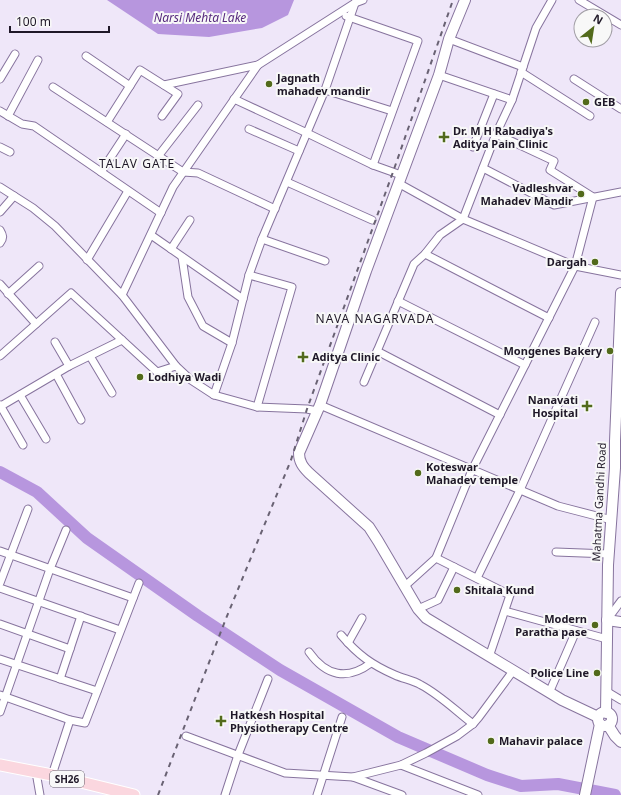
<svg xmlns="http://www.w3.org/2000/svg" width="621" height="795" viewBox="0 0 621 795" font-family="'Noto Sans',sans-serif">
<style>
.water{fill:#b796de}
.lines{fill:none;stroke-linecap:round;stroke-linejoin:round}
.river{stroke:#b796de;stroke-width:12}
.street-casing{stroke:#87749e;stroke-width:9}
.secondary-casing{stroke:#87749e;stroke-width:12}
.primary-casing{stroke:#fff;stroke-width:13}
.street{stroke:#fff;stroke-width:7}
.secondary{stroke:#fff;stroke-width:10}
.primary{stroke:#fbd7df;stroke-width:11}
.rail{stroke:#696273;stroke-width:2;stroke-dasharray:5 5;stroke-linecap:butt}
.poi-dot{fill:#526a1b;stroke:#f8f8f8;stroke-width:1.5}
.labels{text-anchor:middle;stroke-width:4;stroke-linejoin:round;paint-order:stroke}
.shield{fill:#f8f8f8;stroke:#605b66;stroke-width:1}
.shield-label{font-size:10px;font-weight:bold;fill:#1f1828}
.poi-label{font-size:11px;font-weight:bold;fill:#1f1828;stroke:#f8f8f8;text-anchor:start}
.street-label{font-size:11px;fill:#1f1828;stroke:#f8f8f8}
.water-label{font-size:12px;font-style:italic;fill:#56297d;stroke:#f8f8f8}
.neighbourhood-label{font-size:12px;letter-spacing:1px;fill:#1f1828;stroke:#f8f8f8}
</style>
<rect width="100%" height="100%" fill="#efe7f9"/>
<!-- water -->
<polygon class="water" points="107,0 294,0 288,15 262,28 209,37 158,34"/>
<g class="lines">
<!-- river -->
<polyline class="river" points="0,472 37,492 87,538 198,616 280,670 398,737 487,775 521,786 558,784 615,795"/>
<defs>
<g id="street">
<polyline points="579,0 621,25"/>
<polyline points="346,16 418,41 373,165"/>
<polyline points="449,39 523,67"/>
<polyline points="86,56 130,86"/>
<polyline points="521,72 590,116"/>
<polyline points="439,75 512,100"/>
<polyline points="0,79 15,54"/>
<polyline points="574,79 621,109"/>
<polyline points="164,85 258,65 355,3 363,0"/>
<polyline points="53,87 183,172 198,173 275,209"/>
<polyline points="325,90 392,111"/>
<polyline points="234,99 307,133 373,165 401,175"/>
<polyline points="0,111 22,124 34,126 161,213"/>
<polyline points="8,116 38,60"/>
<polyline points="107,122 140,70 178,94 162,116"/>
<polyline points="249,129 299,151"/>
<polyline points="0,147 10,152"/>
<polyline points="473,147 494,94"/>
<polyline points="159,155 198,105"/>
<polyline points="483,168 554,205 621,192"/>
<polyline points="101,172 126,134"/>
<polyline points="287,182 372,220"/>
<polyline points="398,183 463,219 575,266 621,275"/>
<polyline points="0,187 33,208 55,226 122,295 176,366 191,380 214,395 257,407 307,409 317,411"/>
<polyline points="0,212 14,196"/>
<path d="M0,230C3,235 4,238 0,243"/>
<polyline points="151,235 243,299"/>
<polyline points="262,239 325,261"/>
<polyline points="171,249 190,220"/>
<polyline points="425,254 549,318"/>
<polyline points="182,257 188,297 203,326 232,343"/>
<polyline points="87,260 128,191"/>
<polyline points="249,275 292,287 257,407"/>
<polyline points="0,284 36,324"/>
<polyline points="8,294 39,266"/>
<polyline points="122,295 173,187 258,65"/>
<polyline points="398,301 525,365"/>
<polyline points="55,342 69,366"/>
<polyline points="377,351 500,415"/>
<polyline points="0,356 71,293 157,372 176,366"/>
<polyline points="90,356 112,393"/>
<polyline points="56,374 81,420"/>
<polyline points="364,382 414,264 425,254 440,235 463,219 496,134 512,100 536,28 552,0"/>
<polyline points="20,395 46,439"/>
<polyline points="214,395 232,343 249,275 262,239 325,90 355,3"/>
<polyline points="0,405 23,445"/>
<polyline points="320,405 558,506 612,520"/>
<polyline points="1,406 69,366 122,340"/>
<polyline points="0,551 133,598"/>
<polyline points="556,552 609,554"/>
<polyline points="436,558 510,595 489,657"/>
<polyline points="477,578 520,490 595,322"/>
<polyline points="0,583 28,509"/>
<polyline points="405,586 436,558 472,470 575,266 593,197 550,170 554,161 496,134"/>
<polyline points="0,588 120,630"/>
<polyline points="418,609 438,600 454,567"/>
<polyline points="505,611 607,639"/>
<polyline points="607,620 621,601"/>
<polyline points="0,624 70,649"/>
<path d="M341,635C358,655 372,665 395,675C404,679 413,680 421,685C440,695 456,711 473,724"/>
<polyline points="348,643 362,618"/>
<path d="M309,652C326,676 347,681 371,663"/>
<polyline points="0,659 97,691"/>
<polyline points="60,679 81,616"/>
<polyline points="606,691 621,700"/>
<polyline points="549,693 576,631"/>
<polyline points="0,695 70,720 85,723 139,583"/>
<polyline points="0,712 50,569 66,530"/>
<polyline points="186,736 285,773 353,777 401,765 426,753 457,736 473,724 479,717 513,671"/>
<polyline points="401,765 478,795"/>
<polyline points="52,775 70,720"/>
<polyline points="353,777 402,795"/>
<polyline points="37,778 40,795"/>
<polyline points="225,795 238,755 268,679"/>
<polyline points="317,795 342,717"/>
</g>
<g id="secondary">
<path d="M465,0L449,39L439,75L366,271L320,405L299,453C299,462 303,467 309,473L369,527L378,541L418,609L426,618L562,700L598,717"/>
<polyline points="607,620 621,622"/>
<circle cx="605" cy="719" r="7"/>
<polyline points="606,713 608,565 615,468 615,441 621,293"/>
<polyline points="608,725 615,736 621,742"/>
<polyline points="585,795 600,724"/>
</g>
<polyline id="primary" points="0,765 52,775 134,795"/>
</defs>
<!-- street casing -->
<use href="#street" class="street-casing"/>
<!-- secondary casing -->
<use href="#secondary" class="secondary-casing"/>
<!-- primary casing -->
<use href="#primary" class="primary-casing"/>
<!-- street -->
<use href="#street" class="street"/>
<!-- secondary -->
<use href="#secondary" class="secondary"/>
<!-- primary -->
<use href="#primary" class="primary"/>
<!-- rail -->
<polyline class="rail" points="158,795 225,621 291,460 307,409 393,172 453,0"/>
</g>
<!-- markers -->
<g class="poi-dot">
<circle cx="269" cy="84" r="4"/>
<circle cx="586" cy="102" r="4"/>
<path d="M442 131h4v4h4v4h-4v4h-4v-4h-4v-4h4z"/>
<circle cx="581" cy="194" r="4"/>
<circle cx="595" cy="262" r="4"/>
<circle cx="610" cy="351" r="4"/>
<path d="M301 351h4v4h4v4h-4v4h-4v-4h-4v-4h4z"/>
<circle cx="140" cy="377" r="4"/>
<path d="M585 400h4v4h4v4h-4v4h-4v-4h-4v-4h4z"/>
<circle cx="418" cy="473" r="4"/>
<circle cx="457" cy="590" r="4"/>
<circle cx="595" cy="625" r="4"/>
<circle cx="597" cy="673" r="4"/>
<path d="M219 715h4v4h4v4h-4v4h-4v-4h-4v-4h4z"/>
<circle cx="491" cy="741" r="4"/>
</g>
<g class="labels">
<!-- shield labels -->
<rect class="shield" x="50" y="771" width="34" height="16" rx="3"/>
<g class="shield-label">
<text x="67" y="783">SH26</text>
</g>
<!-- poi labels -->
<g class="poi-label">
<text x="277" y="82">Jagnath<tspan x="277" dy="13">mahadev mandir</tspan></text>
<text x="594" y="106">GEB</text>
<text x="453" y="135">Dr. M H Rabadiya's<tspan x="453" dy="13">Aditya Pain Clinic</tspan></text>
<text x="573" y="192" text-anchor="end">Vadleshvar<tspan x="573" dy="13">Mahadev Mandir</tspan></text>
<text x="587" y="266" text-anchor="end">Dargah</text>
<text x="602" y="355" text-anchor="end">Mongenes Bakery</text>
<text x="312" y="361">Aditya Clinic</text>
<text x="148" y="381">Lodhiya Wadi</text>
<text x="578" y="404" text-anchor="end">Nanavati<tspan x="578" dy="13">Hospital</tspan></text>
<text x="426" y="471">Koteswar<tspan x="426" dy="13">Mahadev temple</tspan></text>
<text x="465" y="594">Shitala Kund</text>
<text x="587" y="623" text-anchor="end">Modern<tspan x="587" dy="13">Paratha pase</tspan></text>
<text x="589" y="677" text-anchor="end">Police Line</text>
<text x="230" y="719">Hatkesh Hospital<tspan x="230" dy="13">Physiotherapy Centre</tspan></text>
<text x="499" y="745">Mahavir palace</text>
</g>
<!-- street labels -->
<g class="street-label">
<text transform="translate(599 502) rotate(-87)" y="4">Mahatma Gandhi Road</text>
</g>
<!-- water labels -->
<g class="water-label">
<text x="200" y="22">Narsi Mehta Lake</text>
</g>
<!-- neighbourhood labels -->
<g class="neighbourhood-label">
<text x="137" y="168">TALAV GATE</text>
<text x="375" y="323">NAVA NAGARVADA</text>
</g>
</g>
<!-- north arrow -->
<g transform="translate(593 28) rotate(30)"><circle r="19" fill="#f8f8f8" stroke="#a19ea5"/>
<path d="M0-3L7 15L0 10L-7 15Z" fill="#526a1b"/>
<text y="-6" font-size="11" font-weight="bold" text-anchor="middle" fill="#1f1828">N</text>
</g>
<!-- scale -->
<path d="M10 26v6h99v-6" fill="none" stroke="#1f1828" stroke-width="2"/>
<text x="16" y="26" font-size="12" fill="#1f1828" stroke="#f8f8f8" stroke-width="3" paint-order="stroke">100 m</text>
</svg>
